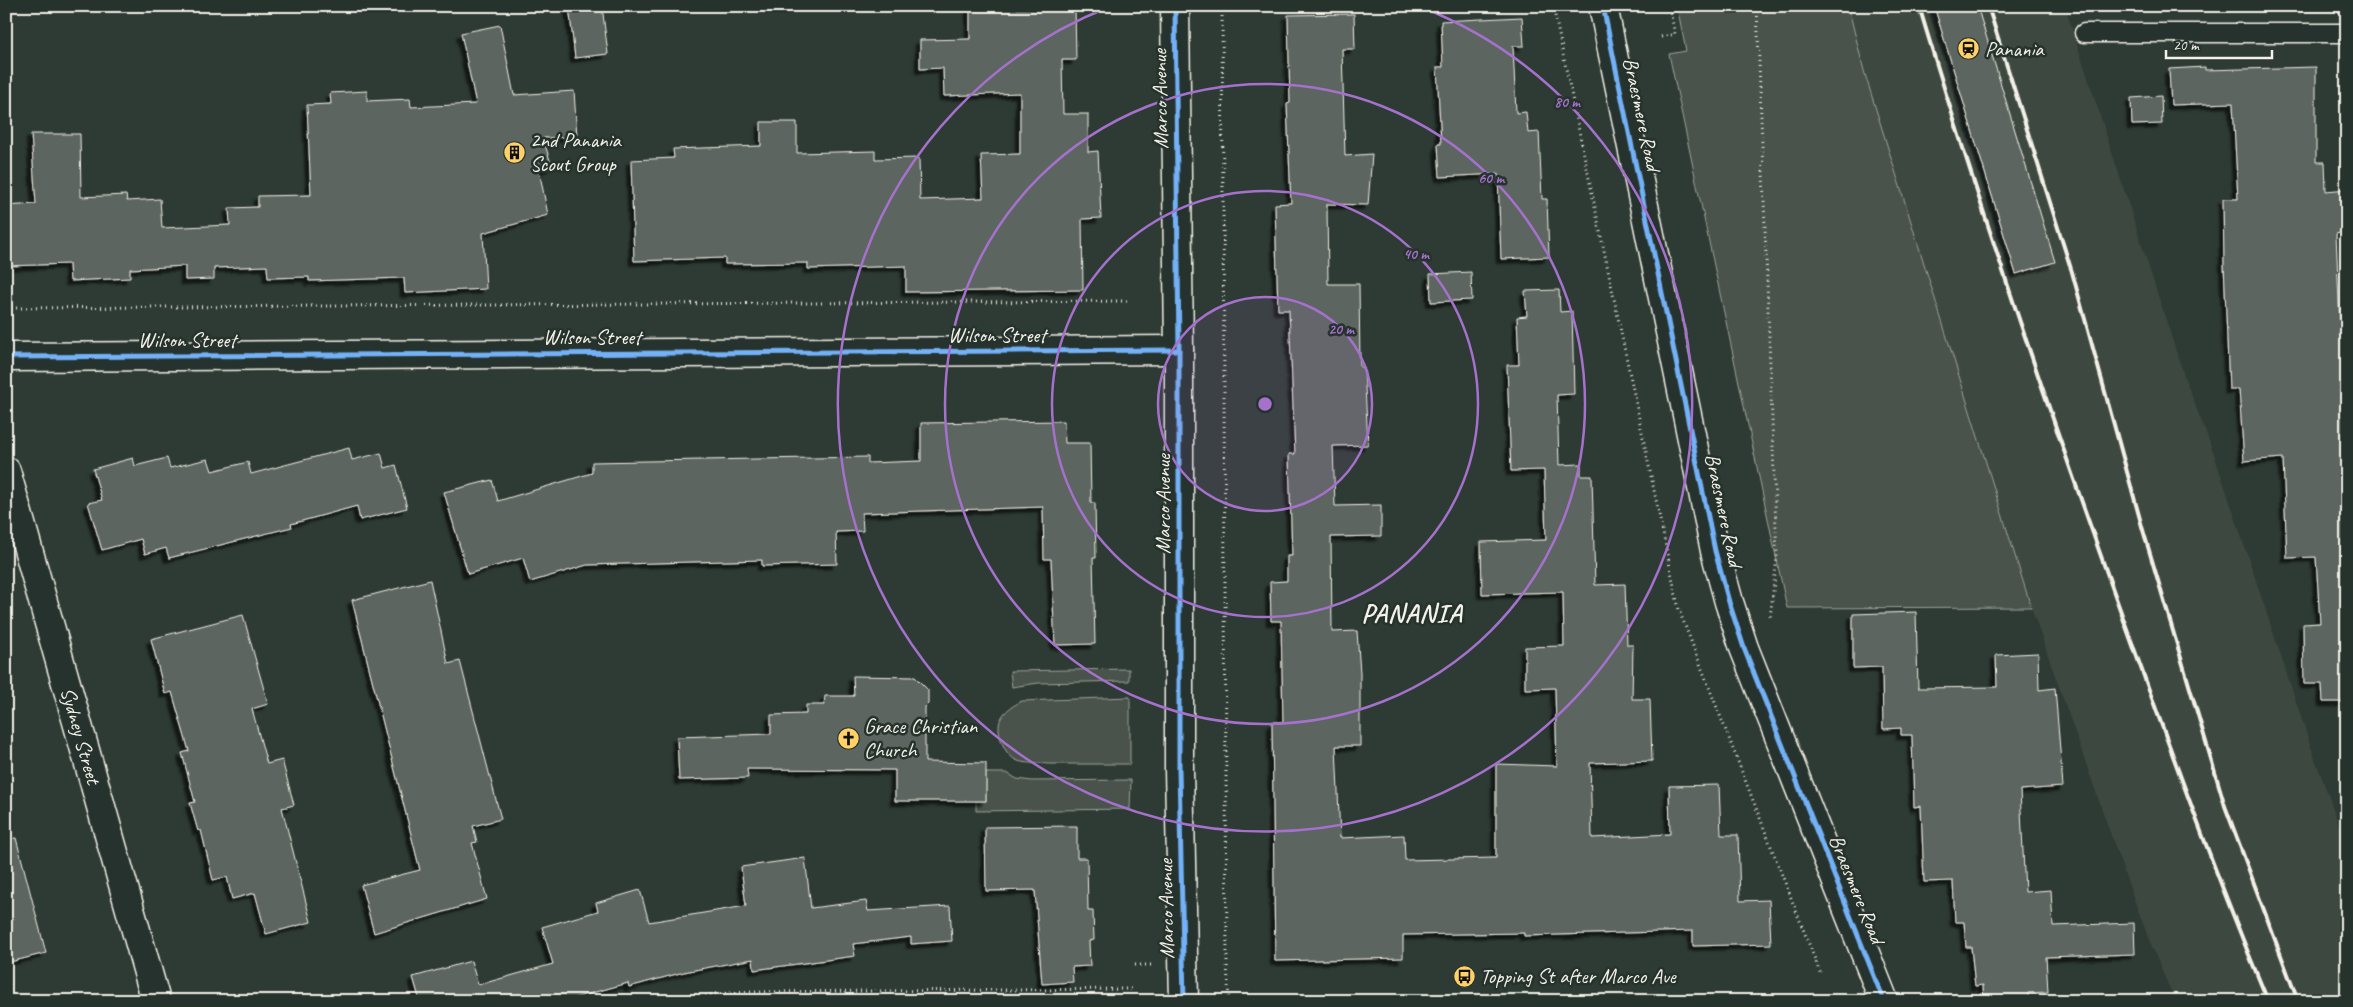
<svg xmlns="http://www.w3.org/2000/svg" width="2353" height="1007" viewBox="0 0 2353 1007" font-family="Caveat,sans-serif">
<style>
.built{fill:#3c4841}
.green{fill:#48524c;stroke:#9ea29a}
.building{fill:#5c655e;stroke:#f4f1e8;filter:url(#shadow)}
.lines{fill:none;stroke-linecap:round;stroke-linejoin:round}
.service-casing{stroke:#f4f1e8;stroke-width:21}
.minor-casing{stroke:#f4f1e8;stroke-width:31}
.tertiary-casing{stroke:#f4f1e8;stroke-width:31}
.path{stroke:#f4f1e8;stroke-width:3;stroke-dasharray:1 4;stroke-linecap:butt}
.service{stroke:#26332d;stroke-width:18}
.minor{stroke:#26332d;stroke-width:28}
.tertiary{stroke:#26332d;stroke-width:28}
.rail{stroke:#f4f1e8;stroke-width:4}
.cycleway-casing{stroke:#26332d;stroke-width:8}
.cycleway{stroke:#73b2f8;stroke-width:5}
.ring{fill:none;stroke:#a571cd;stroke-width:2.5}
.labels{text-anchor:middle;stroke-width:5;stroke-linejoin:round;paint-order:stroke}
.poi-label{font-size:21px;fill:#f4f1e8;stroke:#26332d;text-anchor:start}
.street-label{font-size:21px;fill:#f4f1e8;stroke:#26332d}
.district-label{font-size:26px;font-weight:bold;letter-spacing:1px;fill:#f4f1e8;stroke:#26332d}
.centre{fill:#a571cd;stroke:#26332d;stroke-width:2.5}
.ring-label{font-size:15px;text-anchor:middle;font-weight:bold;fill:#a571cd;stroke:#26332d;stroke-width:5;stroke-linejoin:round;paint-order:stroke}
</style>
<defs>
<filter id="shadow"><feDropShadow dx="-4.5" dy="4.5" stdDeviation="1" flood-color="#0009"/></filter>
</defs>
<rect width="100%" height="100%" fill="#2e3b34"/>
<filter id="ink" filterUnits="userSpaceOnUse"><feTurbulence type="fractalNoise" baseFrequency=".02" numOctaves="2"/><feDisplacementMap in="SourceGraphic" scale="10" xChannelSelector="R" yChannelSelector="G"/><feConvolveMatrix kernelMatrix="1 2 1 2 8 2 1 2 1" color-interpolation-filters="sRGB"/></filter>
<g filter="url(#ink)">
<!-- built -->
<polygon class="built" points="1848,6 2342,6 2336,13 2067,13 2184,376 2214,454 2314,756 2347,847 2347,1001 2175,1001 2150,942 2125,875 2031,607 1864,71"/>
<!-- green -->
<g class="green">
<polygon points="1677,6 1848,6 1864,71 2031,607 1787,608 1669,54 1686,51"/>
<polygon points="1129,669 1129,681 1038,683 1012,687 1010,671"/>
<path d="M1130,697V764C1103,764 1076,764 1049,764C1039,763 1027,764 1018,761C1006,756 1000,742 999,729C998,715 1010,707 1022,701Z"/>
<polygon points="986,773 1007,773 1017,779 1032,781 1131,780 1130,809 976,811 976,801 986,801"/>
</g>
<!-- building -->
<g class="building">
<polygon points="569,6 602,6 608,54 575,58"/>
<polygon points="970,6 1017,6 1017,9 1075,8 1076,60 1062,60 1063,114 1088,114 1088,152 1098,151 1101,218 1082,219 1083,290 906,292 906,266 808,269 808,263 725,264 725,258 634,261 631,160 674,158 673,149 761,146 761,122 797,122 797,153 875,151 875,159 919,158 920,200 983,198 981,155 1020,154 1020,93 944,96 943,68 920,69 920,40 970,39"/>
<polygon points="1934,6 1977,6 2055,262 2016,274"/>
<polygon points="1354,14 1355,49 1342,49 1345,156 1372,154 1368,205 1327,204 1328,284 1359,284 1360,367 1364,367 1368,445 1333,446 1335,506 1381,505 1381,536 1331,537 1332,632 1357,631 1360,673 1360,746 1336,746 1340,838 1404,835 1405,860 1496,858 1496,764 1557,766 1555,688 1525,689 1525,647 1564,646 1563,592 1482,594 1481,542 1546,540 1544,470 1511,471 1507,365 1519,365 1517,317 1527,316 1525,291 1559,290 1560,312 1572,311 1574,394 1557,395 1559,465 1581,464 1581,476 1592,476 1595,585 1625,584 1627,645 1633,645 1632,699 1650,699 1652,761 1590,763 1592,838 1670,834 1669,786 1719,785 1721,835 1738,835 1740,901 1769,900 1771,944 1693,946 1693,931 1524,936 1524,933 1403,935 1403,958 1275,961 1272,722 1283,722 1281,621 1271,621 1270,582 1287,581 1287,556 1292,556 1289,454 1295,454 1289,310 1278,310 1275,204 1291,203 1287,104 1290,103 1288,15"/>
<polygon points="1522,17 1524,46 1513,46 1516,113 1526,112 1528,133 1539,132 1542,199 1547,199 1549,257 1501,259 1498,174 1440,177 1438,144 1441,144 1437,67 1443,67 1441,21"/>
<polygon points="500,25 514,95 574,91 577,137 543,138 552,167 539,170 548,215 483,233 486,289 405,293 404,278 309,281 309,277 268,278 267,266 214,268 214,279 185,280 185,266 130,269 130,278 70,281 69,264 6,266 6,206 36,204 31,134 80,134 81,197 126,195 127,201 160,199 162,228 230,225 229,208 258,207 258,196 311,195 307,105 331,104 330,93 367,91 367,101 410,99 411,107 476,104 461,33"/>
<polygon points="2205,67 2205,70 2316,67 2316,162 2325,162 2326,191 2347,189 2347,231 2336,234 2340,325 2343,325 2347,388 2347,702 2323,702 2322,684 2304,684 2303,624 2320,623 2316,557 2287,558 2283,458 2244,461 2239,389 2229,389 2224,263 2223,199 2238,199 2233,103 2171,105 2169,69"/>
<polygon points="2161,96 2162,124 2132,125 2131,98"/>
<polygon points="1471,272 1472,300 1431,302 1430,274"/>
<polygon points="1064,421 1065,443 1090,443 1091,503 1095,503 1096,558 1093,558 1095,644 1055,645 1051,559 1044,559 1043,507 862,513 863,531 836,532 837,564 762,566 762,560 587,565 530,582 523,558 468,574 444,492 492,480 498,501 592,473 592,462 868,457 868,463 921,461 921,423"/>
<polygon points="349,448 352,460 381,453 385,468 396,465 407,508 360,520 357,506 291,524 292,527 169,558 166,548 145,554 141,539 102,550 88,503 102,500 93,469 133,458 135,466 167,458 170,468 208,459 212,471 248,462 251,474"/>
<polygon points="430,580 448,664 460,661 501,819 473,826 477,842 472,843 487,899 374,933 361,885 420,870 352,600"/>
<polygon points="1916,612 1918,688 1997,687 1996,655 2038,653 2039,690 2055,688 2063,787 2020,790 2025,892 2051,890 2053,926 2134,923 2135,954 2046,957 2048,992 2028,993 2028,1001 1984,1001 1983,985 1975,986 1971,947 1966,947 1964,922 1955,922 1953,881 1924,882 1921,806 1914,807 1912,735 1901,735 1901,728 1883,729 1882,667 1853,668 1853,614"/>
<polygon points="243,615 268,704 252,709 267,764 282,760 294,805 282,808 311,922 266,934 255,893 232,899 227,877 213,880 201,830 198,831 190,803 195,802 182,753 189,751 172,692 165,694 151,639"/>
<polygon points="853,676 915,677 928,690 928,704 925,707 925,762 986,763 986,801 895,801 895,770 747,769 748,778 679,780 677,737 771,734 771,715 806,714 806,705 824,705 825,696 854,696"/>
<polygon points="1077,826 1077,858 1087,858 1088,911 1093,911 1094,940 1089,941 1090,966 1072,967 1073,982 1042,984 1035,890 986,891 985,827"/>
<polygon points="16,838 46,953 6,963 6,839"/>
<polygon points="805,858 811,908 866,901 868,911 950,906 952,941 911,944 911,937 853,944 855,956 754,970 753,959 684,972 629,987 628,983 563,1001 420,1001 413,977 471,961 478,985 553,964 542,927 598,911 596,903 640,890 649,922 746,906 741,867"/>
</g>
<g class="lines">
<defs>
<polyline id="service" points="2084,33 2347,33"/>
<g id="minor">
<polyline points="1175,6 1179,350 1179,769 1184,1001"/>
<polyline points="6,357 1179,350"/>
<path id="s1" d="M6,471L156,1001"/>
</g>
<polyline id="tertiary" points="1603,6 1715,551 1729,602 1744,648 1884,1001"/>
</defs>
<!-- service casing -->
<use href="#service" class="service-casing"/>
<!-- minor casing -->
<use href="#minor" class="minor-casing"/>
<!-- tertiary casing -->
<use href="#tertiary" class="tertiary-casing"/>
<!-- path -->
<g class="path">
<polyline points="1222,6 1227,963 1229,1001"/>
<polyline points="1553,6 1679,610 1821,975"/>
<polyline points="1757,6 1777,557 1770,618"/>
<polyline points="1661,37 1675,34 1669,6"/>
<polyline points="6,308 1128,301"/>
<polyline points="1135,965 1152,965"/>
<polyline points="686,1001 713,994 745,992 1135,989"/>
</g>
<!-- service -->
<use href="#service" class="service"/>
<!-- minor -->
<use href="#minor" class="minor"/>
<!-- tertiary -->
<use href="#tertiary" class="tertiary"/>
<!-- rail -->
<g class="rail">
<path d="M1919,6C1982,216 2053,423 2127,629C2172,754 2217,879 2268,1001"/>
<polyline points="1988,6 2072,272 2143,530 2225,806 2298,1001"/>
</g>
<defs>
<g id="cycleway">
<polyline points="1175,6 1179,350 1179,769 1184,1001"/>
<polyline points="1603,6 1715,551 1729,602 1744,648 1884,1001"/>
<polyline points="6,357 1179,350"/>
</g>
</defs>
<!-- cycleway casing -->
<use href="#cycleway" class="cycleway-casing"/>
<!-- cycleway -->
<use href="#cycleway" class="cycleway"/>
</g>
</g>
<!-- distance rings -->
<circle cx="1265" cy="404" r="107" fill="#a571cd" fill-opacity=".12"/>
<g class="ring">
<circle cx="1265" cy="404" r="107"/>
<circle cx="1265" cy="404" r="213"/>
<circle cx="1265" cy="404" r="320"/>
<path d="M1421 7A427 427 0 1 1 1109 7"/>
</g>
<!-- icons -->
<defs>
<symbol id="station-disc" viewBox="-11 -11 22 22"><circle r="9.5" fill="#ffd166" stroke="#26332d"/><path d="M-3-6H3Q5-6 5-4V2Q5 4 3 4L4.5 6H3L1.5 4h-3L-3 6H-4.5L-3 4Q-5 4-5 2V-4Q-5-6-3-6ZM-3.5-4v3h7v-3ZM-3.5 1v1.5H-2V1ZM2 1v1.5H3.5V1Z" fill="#111"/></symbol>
<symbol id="building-disc" viewBox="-11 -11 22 22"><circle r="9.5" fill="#ffd166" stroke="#26332d"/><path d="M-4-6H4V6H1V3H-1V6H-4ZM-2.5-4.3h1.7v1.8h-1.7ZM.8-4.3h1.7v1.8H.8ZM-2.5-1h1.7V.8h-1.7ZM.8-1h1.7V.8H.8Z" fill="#111"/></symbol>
<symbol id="church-disc" viewBox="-11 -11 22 22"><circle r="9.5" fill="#ffd166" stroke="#26332d"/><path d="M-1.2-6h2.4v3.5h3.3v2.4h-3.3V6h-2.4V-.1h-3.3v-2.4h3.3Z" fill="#111"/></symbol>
<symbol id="bus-disc" viewBox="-11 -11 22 22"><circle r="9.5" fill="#ffd166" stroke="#26332d"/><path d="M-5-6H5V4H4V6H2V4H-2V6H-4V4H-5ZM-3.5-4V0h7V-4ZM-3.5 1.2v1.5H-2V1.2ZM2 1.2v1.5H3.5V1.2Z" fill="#111"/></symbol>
</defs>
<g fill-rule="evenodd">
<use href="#station-disc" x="1956" y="36" width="25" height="25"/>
<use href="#building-disc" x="502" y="140" width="25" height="25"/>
<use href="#church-disc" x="836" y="726" width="25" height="25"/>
<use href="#bus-disc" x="1452" y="964" width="25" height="25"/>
</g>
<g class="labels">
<!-- poi labels -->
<g class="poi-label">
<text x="1985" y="56">Panania</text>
<text x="530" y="147">2nd Panania<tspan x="530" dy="24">Scout Group</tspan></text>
<text x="864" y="733">Grace Christian<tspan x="864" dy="24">Church</tspan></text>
<text x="1480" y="983">Topping St after Marco Ave</text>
</g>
<!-- street labels -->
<g class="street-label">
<text transform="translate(1160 99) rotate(-91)" y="7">Marco Avenue</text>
<text transform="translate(1642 114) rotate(78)" y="7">Braesmere Road</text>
<text x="997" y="342">Wilson Street</text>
<text x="592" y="344">Wilson Street</text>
<text x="187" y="347">Wilson Street</text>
<text transform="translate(1163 504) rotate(-90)" y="7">Marco Avenue</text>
<text transform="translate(1724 510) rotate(78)" y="7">Braesmere Road</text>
<text dy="7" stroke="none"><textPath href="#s1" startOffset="275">Sydney Street</textPath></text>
<text transform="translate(1857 889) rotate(68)" y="7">Braesmere Road</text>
<text transform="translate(1166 909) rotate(-91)" y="7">Marco Avenue</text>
</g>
<!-- district labels -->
<g class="district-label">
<text x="1412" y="622">PANANIA</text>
</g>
</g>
<circle cx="1265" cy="404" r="8" class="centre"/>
<g class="ring-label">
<text x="1567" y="107">80 m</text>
<text x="1491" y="183">60 m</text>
<text x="1416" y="259">40 m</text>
<text x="1341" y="334">20 m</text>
</g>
<!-- margin -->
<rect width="2353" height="1007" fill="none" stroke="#26332d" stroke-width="25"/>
<rect x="12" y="12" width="2328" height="982" fill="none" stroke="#f4f1e8" stroke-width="2" filter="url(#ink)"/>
<!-- scale -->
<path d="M2166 50v8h106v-8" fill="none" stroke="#f4f1e8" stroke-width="2.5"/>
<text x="2173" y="50" font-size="15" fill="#f4f1e8" stroke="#26332d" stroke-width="4" paint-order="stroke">20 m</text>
</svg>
